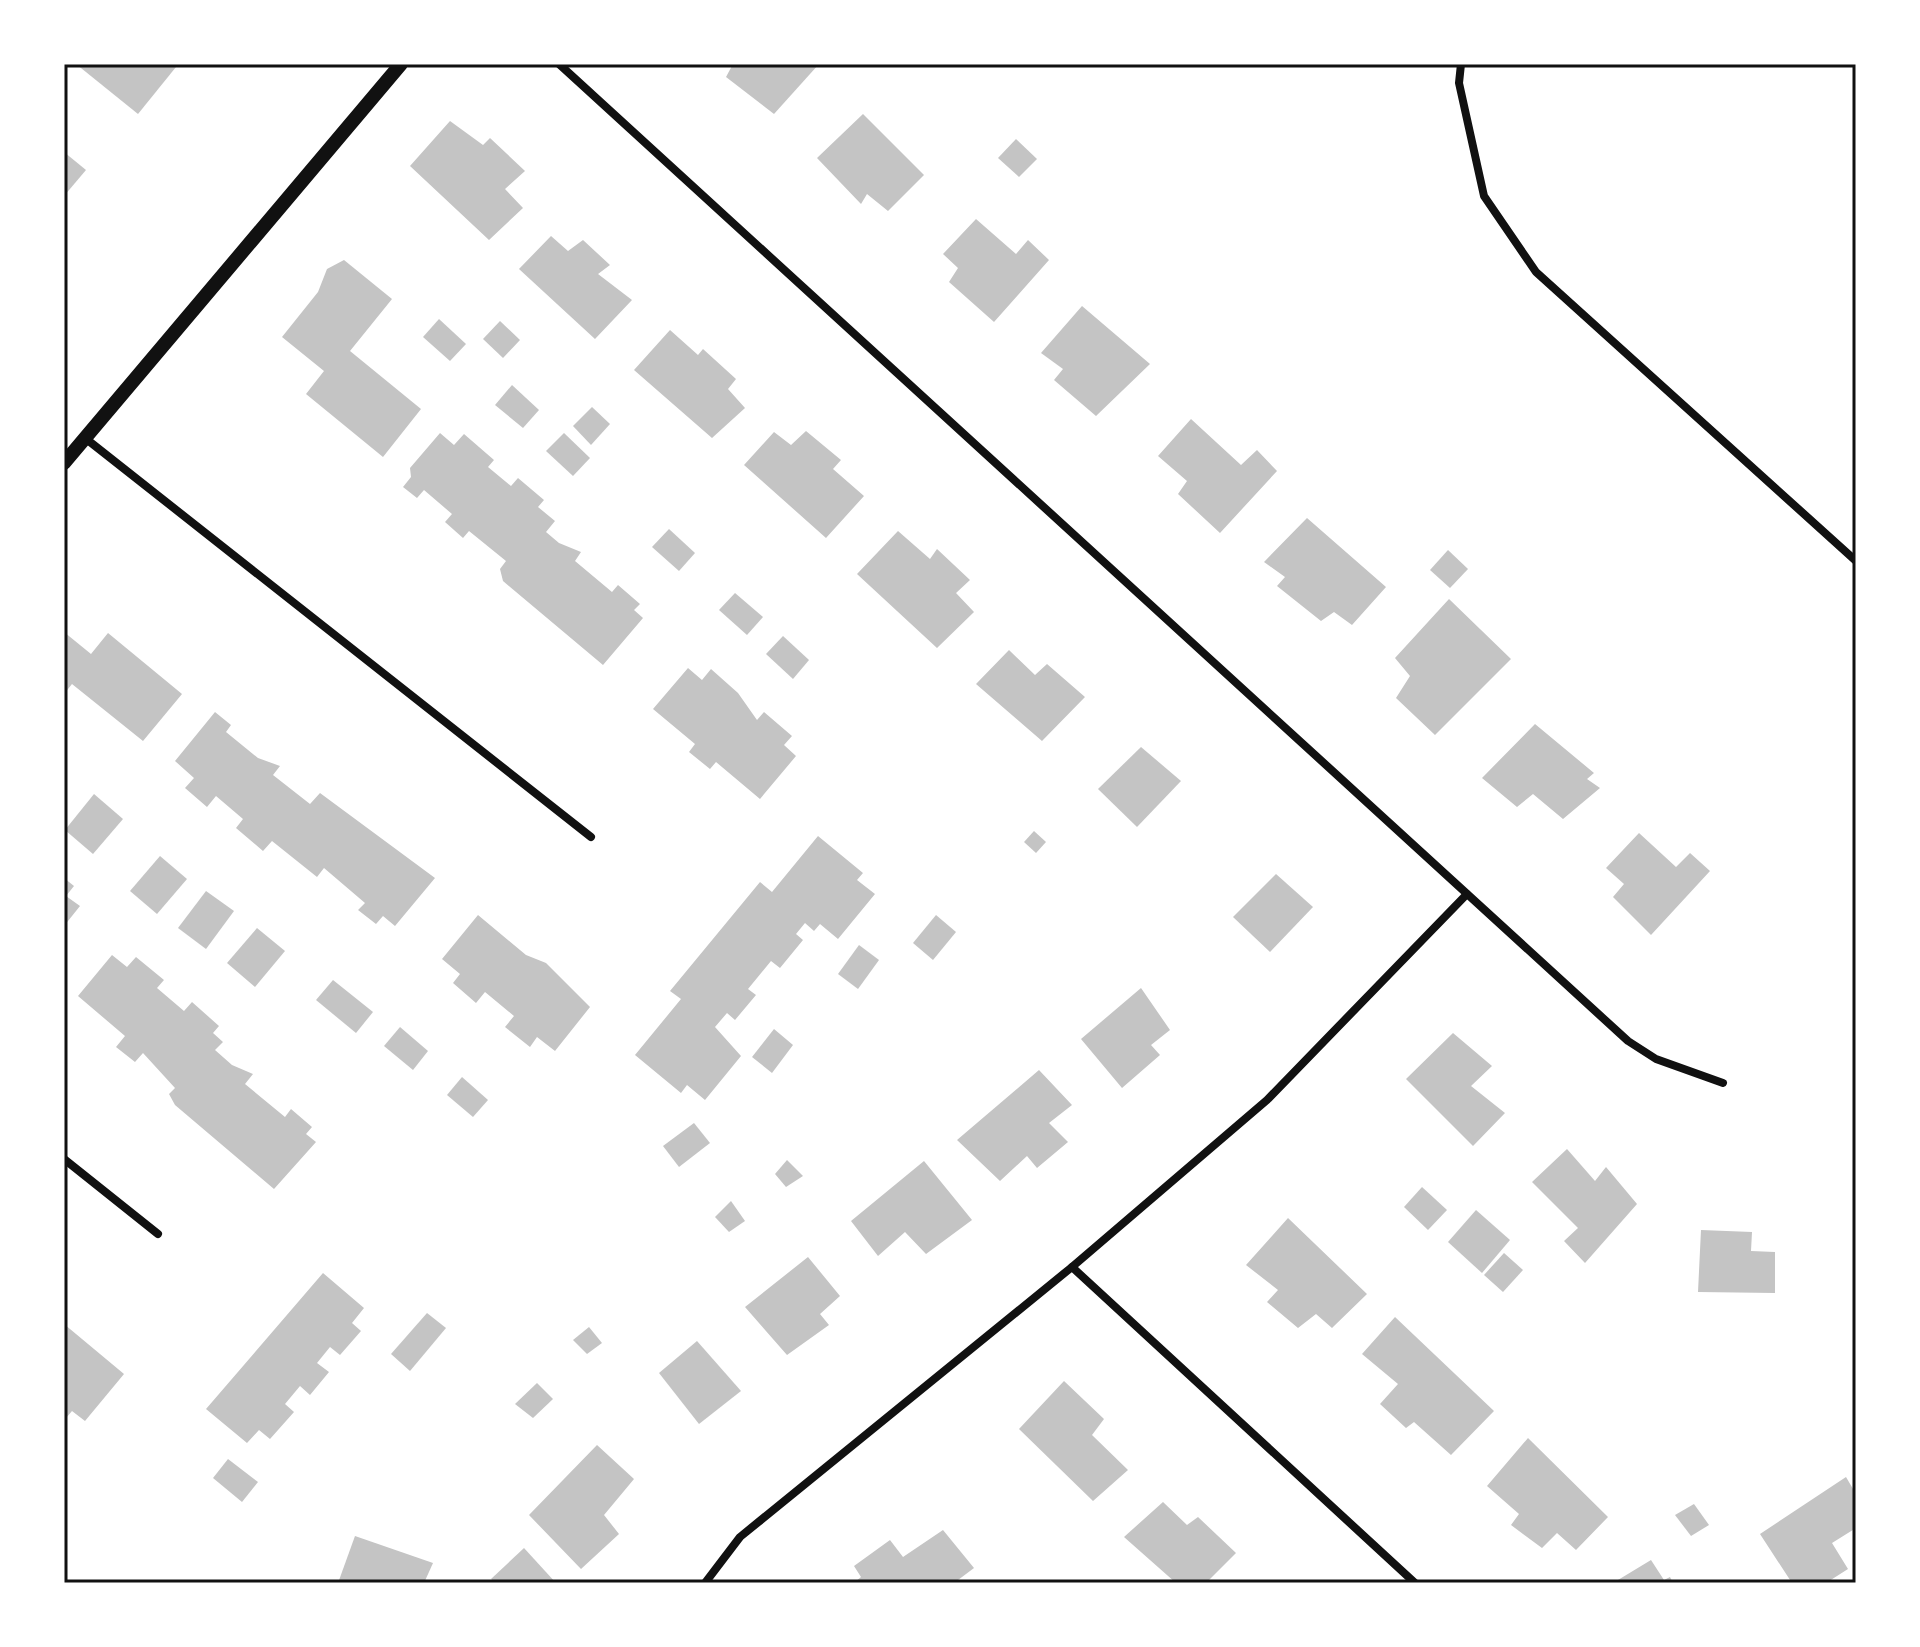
<svg xmlns="http://www.w3.org/2000/svg" width="1920" height="1647" viewBox="0 0 1920 1647" font-family="'Asap Condensed',sans-serif">
<style>
.building{fill:#c4c4c4}
.lines{fill:none;stroke-linecap:round;stroke-linejoin:round}
.minor{stroke:#111;stroke-width:8}
.tertiary{stroke:#111;stroke-width:14}
.neatline{fill:none;stroke:#111;stroke-width:3}
</style>
<rect width="100%" height="100%" fill="#fff"/>
<!-- building -->
<g class="building">
<polygon points="76,64 172,64 176,67 138,114"/>
<polygon points="733,64 819,64 774,114 726,77"/>
<polygon points="863,114 924,175 888,211 867,194 861,204 817,158"/>
<polygon points="450,121 483,145 490,138 525,171 505,189 523,208 489,240 410,166"/>
<polygon points="1016,139 1037,159 1019,177 998,158"/>
<polygon points="64,152 86,170 64,196"/>
<polygon points="976,219 1016,254 1028,240 1049,260 994,322 949,282 958,268 943,254"/>
<polygon points="551,236 568,251 583,240 610,265 598,274 632,300 595,339 519,269"/>
<polygon points="344,260 392,299 350,351 421,409 383,457 306,394 324,371 282,337 318,292 327,269"/>
<polygon points="1082,306 1150,364 1096,416 1054,380 1063,369 1041,353"/>
<polygon points="439,319 466,344 450,361 423,337"/>
<polygon points="500,321 520,340 503,358 483,339"/>
<polygon points="670,330 698,355 703,349 736,379 728,389 745,408 712,438 634,370"/>
<polygon points="512,385 539,410 523,428 495,405"/>
<polygon points="592,407 610,424 591,445 573,426"/>
<polygon points="1191,419 1241,465 1257,450 1277,471 1220,533 1178,494 1187,481 1158,456"/>
<polygon points="806,431 841,460 833,469 864,496 826,538 744,465 774,432 791,445"/>
<polygon points="440,433 454,445 464,434 494,460 488,467 511,486 518,478 544,500 538,507 555,521 546,532 559,543 581,552 575,561 612,592 618,585 640,604 634,610 643,618 603,665 503,581 500,569 506,561 469,531 463,538 445,522 452,514 424,490 417,498 403,487 411,477 410,468"/>
<polygon points="564,433 590,458 573,476 546,451"/>
<polygon points="1307,518 1386,587 1352,625 1334,612 1321,621 1277,586 1285,577 1264,562"/>
<polygon points="669,529 695,553 679,571 652,547"/>
<polygon points="898,531 930,559 937,549 970,580 956,593 974,612 937,648 857,574"/>
<polygon points="1448,550 1468,569 1450,588 1430,570"/>
<polygon points="735,593 763,617 747,635 719,610"/>
<polygon points="1449,599 1511,659 1435,735 1396,698 1410,676 1395,658"/>
<polygon points="64,632 91,654 108,633 182,694 143,741 72,684 64,694"/>
<polygon points="783,636 809,660 793,679 766,654"/>
<polygon points="1009,650 1035,675 1047,664 1085,697 1042,741 976,684"/>
<polygon points="688,668 702,680 711,669 738,693 757,720 764,712 792,736 784,745 796,756 760,799 716,762 710,769 689,752 695,744 653,709"/>
<polygon points="215,712 231,725 226,732 258,758 280,766 273,775 310,804 320,793 435,878 395,926 383,916 376,924 358,910 365,903 324,868 317,877 272,841 263,851 236,828 243,819 216,796 207,807 185,788 194,778 175,761"/>
<polygon points="1535,724 1594,773 1587,779 1600,788 1563,819 1533,794 1517,807 1482,778"/>
<polygon points="1141,747 1181,781 1137,827 1098,789"/>
<polygon points="94,794 123,819 93,854 65,830"/>
<polygon points="1034,831 1046,842 1036,853 1024,842"/>
<polygon points="1639,833 1676,867 1690,853 1710,871 1651,935 1613,897 1624,884 1606,868"/>
<polygon points="818,836 863,873 857,880 875,894 838,939 820,924 814,931 805,923 796,934 803,940 780,968 771,961 748,989 756,995 735,1020 727,1013 715,1027 741,1056 705,1100 687,1085 681,1093 635,1055 681,999 670,991 760,882 772,892"/>
<polygon points="160,856 187,879 157,914 130,891"/>
<polygon points="1276,874 1313,907 1270,952 1233,917"/>
<polygon points="64,878 74,886 66,896 80,906 64,926"/>
<polygon points="206,891 234,911 206,949 178,928"/>
<polygon points="478,915 526,955 546,963 590,1007 555,1051 537,1037 530,1047 505,1027 514,1016 485,992 476,1003 453,983 460,974 442,959"/>
<polygon points="936,915 956,932 933,960 913,943"/>
<polygon points="257,928 285,951 255,987 227,963"/>
<polygon points="859,945 879,960 858,989 838,974"/>
<polygon points="112,955 127,967 136,957 164,980 157,988 184,1011 192,1002 219,1026 213,1033 223,1042 215,1050 232,1065 253,1074 245,1084 285,1117 291,1109 312,1127 306,1134 316,1142 274,1189 175,1105 169,1094 175,1088 143,1053 135,1062 116,1047 125,1036 78,996"/>
<polygon points="333,980 373,1012 356,1033 316,1000"/>
<polygon points="1141,988 1170,1030 1151,1045 1160,1055 1122,1088 1081,1039"/>
<polygon points="400,1027 428,1051 413,1070 384,1046"/>
<polygon points="774,1029 793,1045 772,1073 752,1057"/>
<polygon points="1453,1033 1492,1066 1471,1086 1505,1113 1473,1146 1406,1079"/>
<polygon points="1039,1070 1072,1105 1049,1123 1068,1142 1037,1168 1027,1156 1000,1181 957,1140"/>
<polygon points="462,1077 488,1100 473,1117 447,1095"/>
<polygon points="694,1123 710,1143 679,1167 663,1146"/>
<polygon points="1567,1149 1595,1181 1606,1167 1637,1204 1585,1263 1564,1241 1578,1228 1532,1182"/>
<polygon points="787,1160 803,1176 786,1187 775,1174"/>
<polygon points="924,1161 972,1220 926,1254 905,1232 878,1256 851,1221"/>
<polygon points="1422,1187 1447,1210 1428,1230 1404,1207"/>
<polygon points="731,1201 745,1221 729,1232 715,1217"/>
<polygon points="1476,1210 1510,1240 1482,1273 1448,1242"/>
<polygon points="1288,1218 1367,1294 1332,1328 1316,1314 1298,1328 1267,1302 1278,1290 1246,1265"/>
<polygon points="1701,1230 1752,1232 1751,1251 1775,1252 1775,1293 1698,1292"/>
<polygon points="1504,1253 1523,1270 1503,1292 1484,1275"/>
<polygon points="808,1257 840,1296 820,1314 829,1325 787,1355 745,1307"/>
<polygon points="323,1273 364,1308 352,1323 361,1331 340,1355 330,1347 317,1363 329,1372 310,1395 300,1386 285,1404 294,1412 270,1439 259,1430 247,1443 206,1409"/>
<polygon points="427,1313 446,1328 410,1371 391,1354"/>
<polygon points="1395,1317 1494,1411 1451,1455 1414,1422 1406,1428 1380,1404 1398,1384 1362,1354"/>
<polygon points="64,1324 124,1374 85,1421 72,1411 66,1418 64,1416"/>
<polygon points="589,1327 602,1343 587,1354 573,1340"/>
<polygon points="697,1341 741,1391 699,1424 659,1373"/>
<polygon points="1064,1381 1104,1419 1092,1435 1128,1470 1093,1501 1019,1429"/>
<polygon points="537,1383 553,1399 533,1418 515,1404"/>
<polygon points="1528,1438 1608,1517 1576,1550 1557,1533 1542,1548 1511,1525 1519,1514 1487,1486"/>
<polygon points="597,1445 634,1479 604,1515 619,1534 581,1569 529,1515"/>
<polygon points="228,1459 258,1482 242,1502 213,1478"/>
<polygon points="1846,1477 1856,1494 1856,1528 1832,1543 1848,1569 1826,1583 1792,1583 1760,1534"/>
<polygon points="1163,1502 1187,1525 1198,1517 1236,1553 1206,1583 1176,1583 1124,1537"/>
<polygon points="1694,1504 1709,1525 1691,1536 1675,1515"/>
<polygon points="943,1530 974,1568 954,1583 854,1583 861,1577 854,1566 890,1540 903,1557"/>
<polygon points="355,1536 433,1563 424,1583 338,1583"/>
<polygon points="524,1548 556,1583 496,1583 491,1579"/>
<polygon points="1651,1560 1664,1580 1670,1577 1673,1583 1613,1583"/>
</g>
<g class="lines">
<!-- minor -->
<g class="minor">
<polyline points="559,64 1628,1041 1656,1059 1723,1083"/>
<polyline points="1461,64 1459,83 1484,196 1536,272 1856,561"/>
<polyline points="85,438 591,837"/>
<polyline points="64,1159 158,1234"/>
<polyline points="1072,1267 1415,1583"/>
<polyline points="705,1583 740,1537 1072,1267 1267,1100 1467,894"/>
</g>
<!-- tertiary -->
<polyline class="tertiary" points="64,463 401,64"/>
</g>
<!-- border -->
<rect width="1920" height="1647" fill="none" stroke="#ffffff" stroke-width="132"/>
<rect x="66" y="66" width="1788" height="1515" class="neatline"/>
</svg>
